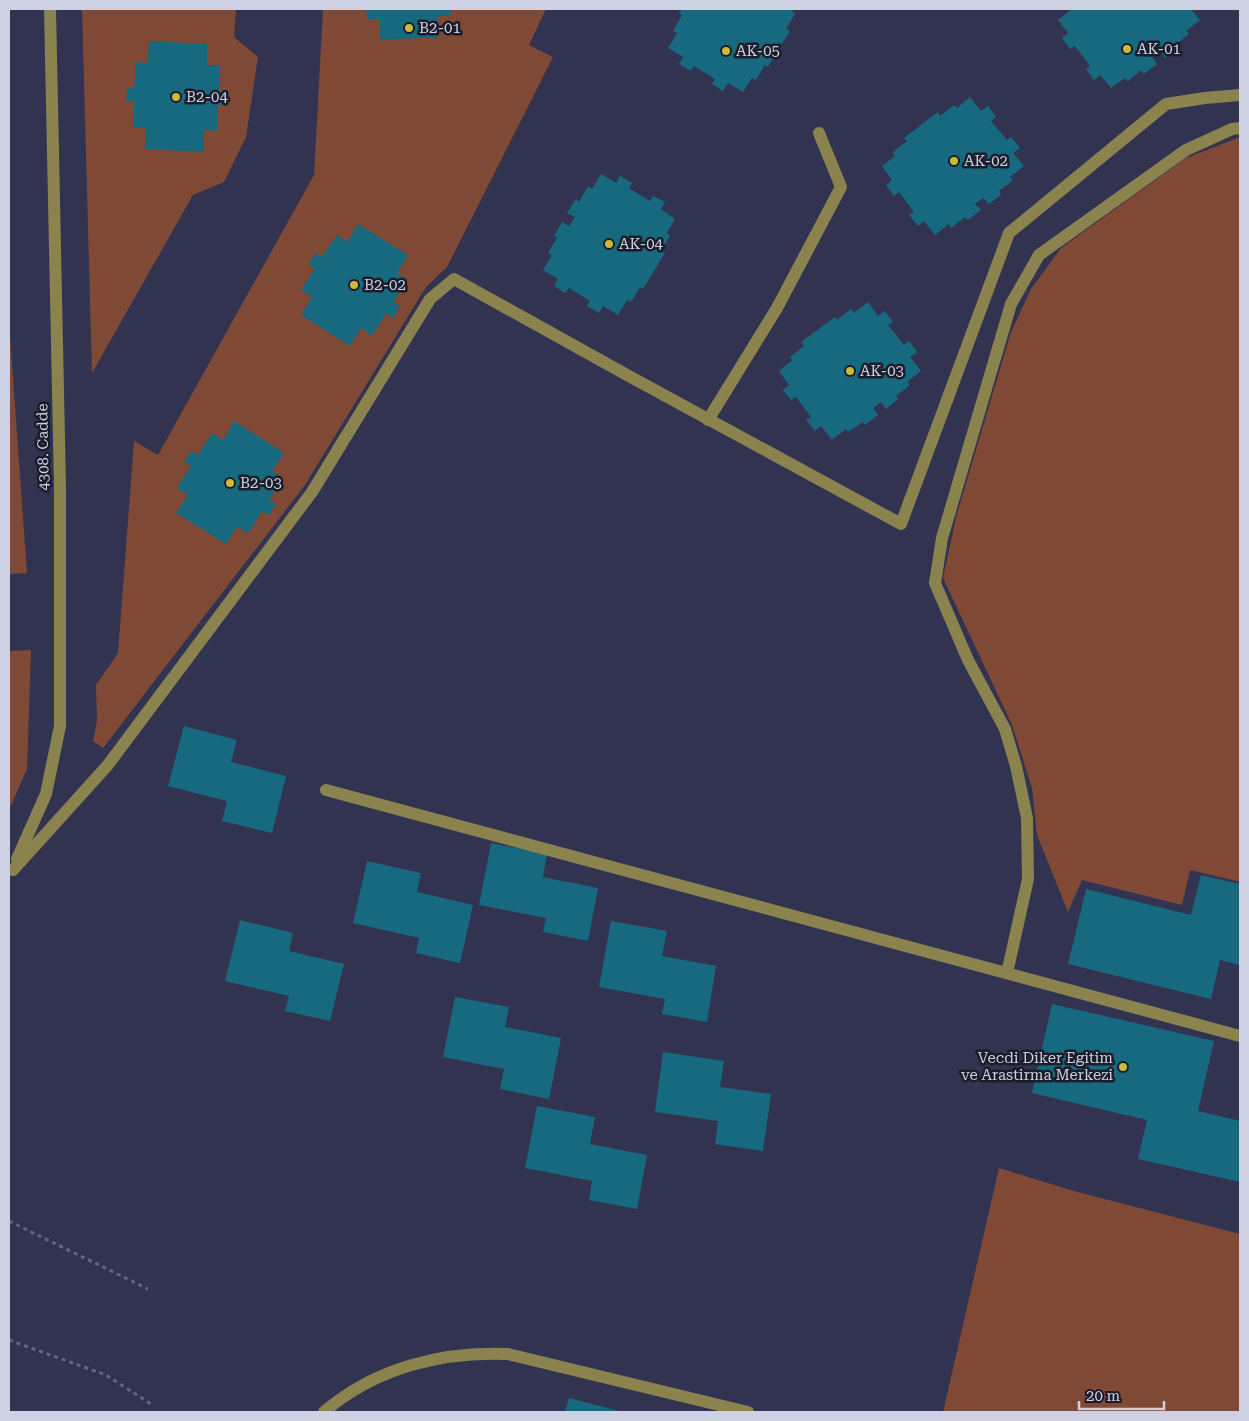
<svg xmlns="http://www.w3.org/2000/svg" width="1249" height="1421" viewBox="0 0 1249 1421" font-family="'Roboto Serif',serif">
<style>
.green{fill:#7f4935}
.building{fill:#17697f}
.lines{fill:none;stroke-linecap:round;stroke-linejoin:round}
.path{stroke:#646681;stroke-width:3;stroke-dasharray:4 4;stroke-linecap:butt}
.minor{stroke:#8a834e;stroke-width:12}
.poi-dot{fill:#cbb939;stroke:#1b1c2a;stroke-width:2}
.labels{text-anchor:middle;stroke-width:5;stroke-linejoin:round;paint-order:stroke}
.poi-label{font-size:15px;fill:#ced0e3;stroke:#1b1c2a;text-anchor:start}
.street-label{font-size:15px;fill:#ced0e3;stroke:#1b1c2a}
</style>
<rect width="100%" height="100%" fill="#313351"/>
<!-- green -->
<g class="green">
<polygon points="82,9 236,9 234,37 258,57 246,137 224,182 193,195 92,373"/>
<polygon points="323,9 546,9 529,45 553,57 447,267 426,287 305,485 103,748 93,741 97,721 96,685 118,653 134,441 158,455 314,175"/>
<polygon points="1240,137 1240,882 1190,870 1182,905 1082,880 1068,912 1037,835 1032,788 1012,725 943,578 956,517 1011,332 1031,289 1061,248 1186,158"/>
<polygon points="9,322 27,573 9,574"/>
<polygon points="31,650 27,769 9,810 9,651"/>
<polygon points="999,1168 1074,1191 1240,1234 1240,1412 943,1412"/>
</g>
<!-- building -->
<g class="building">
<polygon points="366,9 450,9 451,16 438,16 439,37 380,40 380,19 367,19"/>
<polygon points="682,9 793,9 792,11 795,14 786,29 790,31 768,67 765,65 756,80 752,78 743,92 728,83 723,91 712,84 715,79 694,66 691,71 679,64 683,57 668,48 677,33 673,31 682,15 679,13"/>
<polygon points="1072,9 1191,9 1200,20 1186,31 1189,34 1175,45 1177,48 1165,58 1160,51 1152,57 1157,64 1144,74 1141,70 1128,81 1125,78 1111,88 1100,75 1094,80 1086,69 1090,66 1075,46 1070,49 1062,38 1068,33 1058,20"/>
<polygon points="149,41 207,44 207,65 219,65 219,92 226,92 226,105 218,105 217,131 204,130 204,152 145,149 146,128 133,128 134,101 126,101 127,88 134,88 136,62 148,63"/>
<polygon points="970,97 981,111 988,106 996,117 991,121 1007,140 1011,137 1020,148 1013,153 1024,166 1010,177 1013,180 999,191 1001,195 989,204 983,198 975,204 981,210 968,220 965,217 951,228 949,224 935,235 924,221 918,226 909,215 914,212 899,192 894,196 886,185 892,180 882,166 895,156 893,152 907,141 904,138 917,128 938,112 940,116 954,105 957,108"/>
<polygon points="601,174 616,183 620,176 632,183 629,188 650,201 653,196 665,202 661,209 675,219 667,233 670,236 661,251 665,253 643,289 640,287 631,302 627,300 618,315 603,306 599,313 587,306 590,301 569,288 565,293 554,286 558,279 543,270 552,255 548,253 557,238 554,236 562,222 569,226 575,217 567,213 576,199 579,202 588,186 592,189"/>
<polygon points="358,224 408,255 397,273 408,280 393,302 400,306 393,318 386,313 372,336 361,328 350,346 301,315 312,297 301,290 315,268 308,264 316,253 322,257 337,235 347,242"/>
<polygon points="868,302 878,316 885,311 893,322 888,325 904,345 909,341 917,352 910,357 921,371 907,382 910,385 896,396 898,399 886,409 881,402 873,408 878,415 865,425 863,422 848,432 846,429 832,440 821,426 815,431 806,420 811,417 796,397 791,400 783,390 789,385 779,371 792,360 790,357 804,346 801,342 835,317 837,320 851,309 854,313"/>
<polygon points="234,421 284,453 272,471 283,478 269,500 276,504 269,515 262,511 248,533 237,527 226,544 176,513 188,495 177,488 191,466 184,462 191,451 198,455 212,433 223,440"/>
<polygon points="184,726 237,740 231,762 286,776 272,833 222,821 227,801 168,786"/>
<polygon points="491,843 547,854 543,877 598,888 588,941 543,932 546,918 479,905"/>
<polygon points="367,861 421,873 417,892 473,905 460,963 416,953 419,938 353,923"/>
<polygon points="1201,875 1240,884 1240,965 1220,960 1211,999 1068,964 1086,889 1191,915"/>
<polygon points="240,920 293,933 289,951 344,964 330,1021 285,1011 289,996 225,981"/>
<polygon points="611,921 667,931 662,956 716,966 707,1022 662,1014 665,999 599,987"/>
<polygon points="455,997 509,1007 505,1027 561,1038 549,1099 500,1089 504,1069 443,1057"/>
<polygon points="1052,1004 1214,1041 1198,1111 1240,1121 1240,1182 1138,1159 1147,1120 1032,1093"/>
<polygon points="663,1052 724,1061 720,1087 771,1094 763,1151 715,1144 718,1121 655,1112"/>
<polygon points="537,1106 595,1117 590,1144 647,1155 637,1209 589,1200 592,1181 525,1168"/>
<polygon points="569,1398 623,1412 565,1412"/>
</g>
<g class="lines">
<!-- path -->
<g class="path">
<polyline points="9,1221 148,1289"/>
<polyline points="9,1340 106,1375 151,1404"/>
</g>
<!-- minor -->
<g class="minor">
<polyline points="708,420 777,308 841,187 819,133"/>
<polyline points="326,790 1240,1036"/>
<polyline points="17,859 46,794 60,726 60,487 50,9"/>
<polyline points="13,870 107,766 312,492 430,299 454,279 627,375 901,524 1009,233 1166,104 1205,98 1240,95"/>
<polyline points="1007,973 1028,879 1027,818 1016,766 1005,729 968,660 935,583 942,538 1011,304 1039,255 1186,150 1232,129 1240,128"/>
<path d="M324,1412C375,1368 442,1351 508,1354L748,1412"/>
</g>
</g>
<!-- markers -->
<g class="poi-dot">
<circle cx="409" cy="28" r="5"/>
<circle cx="1127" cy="49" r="5"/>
<circle cx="726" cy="51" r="5"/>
<circle cx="176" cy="97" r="5"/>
<circle cx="954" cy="161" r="5"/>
<circle cx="609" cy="244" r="5"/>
<circle cx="354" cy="285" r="5"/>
<circle cx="850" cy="371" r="5"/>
<circle cx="230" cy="483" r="5"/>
<circle cx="1123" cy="1067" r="5"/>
</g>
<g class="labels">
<!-- poi labels -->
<g class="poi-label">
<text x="419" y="33">B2-01</text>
<text x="1137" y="54">AK-01</text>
<text x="736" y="56">AK-05</text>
<text x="186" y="102">B2-04</text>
<text x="964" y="166">AK-02</text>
<text x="619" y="249">AK-04</text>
<text x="364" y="290">B2-02</text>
<text x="860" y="376">AK-03</text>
<text x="240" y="488">B2-03</text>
<text x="1113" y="1063" text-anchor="end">Vecdi Diker Egitim<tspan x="1113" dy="17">ve Arastirma Merkezi</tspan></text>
</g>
<!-- street labels -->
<g class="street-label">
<text transform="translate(43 447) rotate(-91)" y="5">4308. Cadde</text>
</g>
</g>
<!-- border -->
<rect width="1249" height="1421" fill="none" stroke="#ced0e3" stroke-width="20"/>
<!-- scale -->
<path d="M1079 1401v8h85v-8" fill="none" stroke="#ced0e3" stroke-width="2.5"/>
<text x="1086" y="1401" font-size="15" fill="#ced0e3" stroke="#1b1c2a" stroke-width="4" paint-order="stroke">20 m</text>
</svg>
